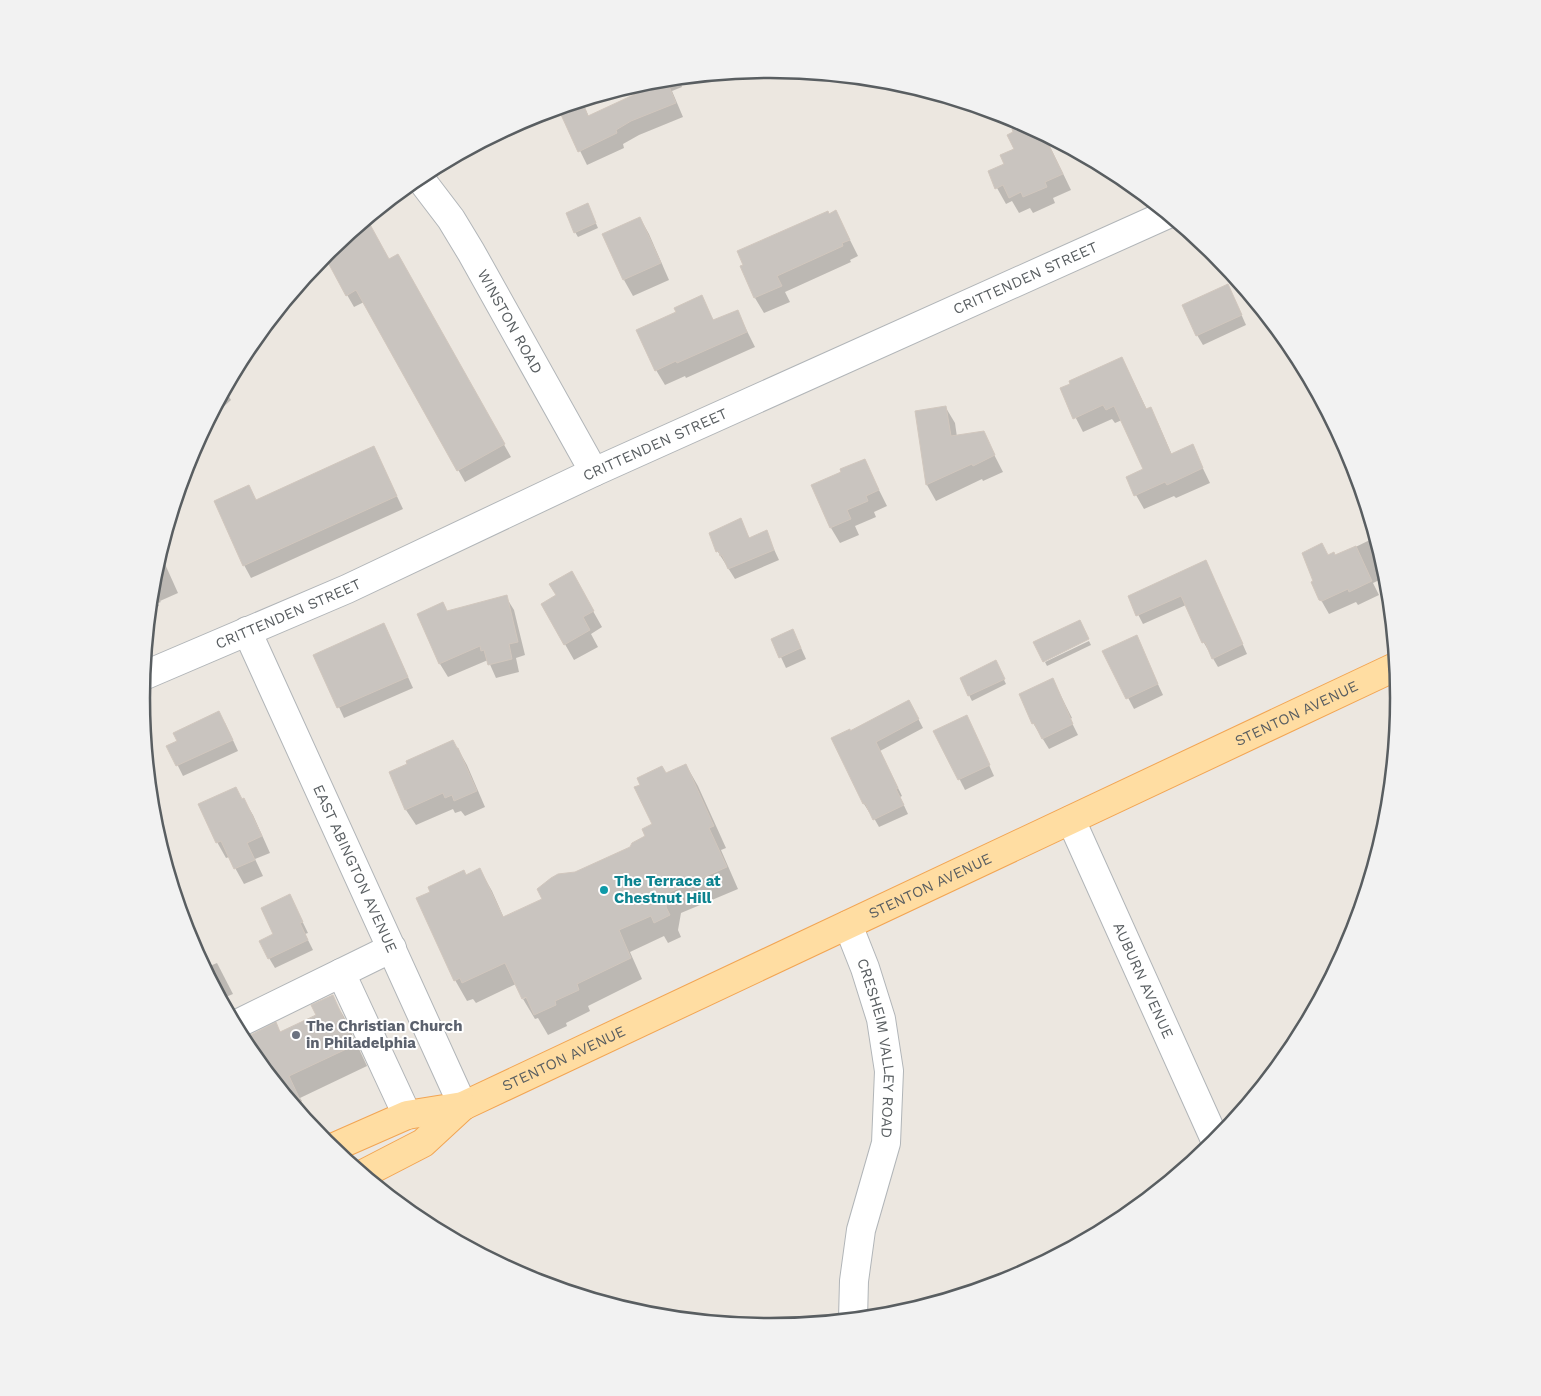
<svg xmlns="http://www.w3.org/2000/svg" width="1541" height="1396" viewBox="0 0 1541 1396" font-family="'Work Sans',sans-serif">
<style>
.shadow{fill:#0003}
.building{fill:#c9c4bf;stroke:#d1c7be}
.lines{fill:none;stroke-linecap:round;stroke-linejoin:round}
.minor-casing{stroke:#b1b5b8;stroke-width:30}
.major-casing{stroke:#f2a553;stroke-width:30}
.minor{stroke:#fff;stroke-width:28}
.major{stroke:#ffdda2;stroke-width:28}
.culture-dot{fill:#0f9aa8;stroke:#fff;stroke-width:2}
.worship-dot{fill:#6b7280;stroke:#fff;stroke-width:2}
.labels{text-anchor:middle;stroke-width:4;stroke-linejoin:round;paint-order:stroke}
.street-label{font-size:15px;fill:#595e61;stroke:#fff}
.culture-label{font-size:15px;font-weight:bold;fill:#0d838f;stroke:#fff;text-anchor:start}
.worship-label{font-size:15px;font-weight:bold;fill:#5b616d;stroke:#fff;text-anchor:start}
.rim{fill:none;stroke:#595e61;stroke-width:2.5}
</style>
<rect width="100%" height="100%" fill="#ece7e0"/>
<!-- shadow -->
<g class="shadow">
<polygon points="679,78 682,87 672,91 683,117 639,135 623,144 624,148 587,165 559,108 582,101 589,117 645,91 642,83"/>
<polygon points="1025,124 1044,134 1071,190 1053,198 1055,203 1033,213 1030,208 1019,213 1012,201 1006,204 997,188 1006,164 1015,149 1015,132 1018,127"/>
<polygon points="590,210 598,228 578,237 575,232"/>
<polygon points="836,212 858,256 850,260 851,262 785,292 790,302 764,313 755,298 742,267"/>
<polygon points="640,218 649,234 669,280 633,296 624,280 603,235"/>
<polygon points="366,220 388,260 398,256 511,457 465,482 364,302 354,307 327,260 319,265 318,262 326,253"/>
<polygon points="1233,296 1246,325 1203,345 1197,335"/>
<polygon points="701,297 714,321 737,311 755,347 686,378 685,376 665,385 656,370 677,313"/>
<polygon points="1122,358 1147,410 1150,409 1158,423 1172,455 1192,446 1210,483 1176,498 1174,496 1144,509 1136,495 1144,470 1122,420 1115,423 1112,419 1083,432 1061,389"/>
<polygon points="225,390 231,400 211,418 210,418"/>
<polygon points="946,408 955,423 957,437 983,433 1003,472 983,481 982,479 936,501 927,485 916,412"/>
<polygon points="380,460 403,509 251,578 244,565 257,501"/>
<polygon points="864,460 887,506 874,512 876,517 855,526 859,535 840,543 831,528 813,486 842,472"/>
<polygon points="740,520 750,539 766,532 779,560 735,579 718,552 710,533"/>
<polygon points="1376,537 1388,576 1373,583 1379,595 1358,605 1356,602 1329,614 1321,600 1328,556 1335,557"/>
<polygon points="160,553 178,593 160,601 161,602 158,603 159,606 150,610 153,575"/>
<polygon points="1206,561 1247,654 1218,667 1204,643 1186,605 1143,624 1129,597"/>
<polygon points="571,572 602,627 591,634 598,647 574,660 542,604 558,596"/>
<polygon points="506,597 514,610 525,655 516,658 519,672 496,678 488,660 448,677 440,664 418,614 443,603 447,612"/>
<polygon points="389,635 413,688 344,718 315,655"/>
<polygon points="1136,637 1163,695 1134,709 1104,652"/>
<polygon points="773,640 798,641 806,659 786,668"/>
<polygon points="1089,641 1091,645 1047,666 1045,662"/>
<polygon points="998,667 1006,684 972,701 961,679"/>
<polygon points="1053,680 1072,718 1070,719 1078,735 1049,749 1033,723"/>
<polygon points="909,701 923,728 880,751 902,796 900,797 908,814 879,827 870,811 869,812 864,804 833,738 850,732"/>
<polygon points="225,723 238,751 183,776 168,746"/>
<polygon points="972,727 994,776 965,790 935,731"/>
<polygon points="458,749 467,765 485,807 465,816 461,811 455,813 453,809 416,825 406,810 390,772"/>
<polygon points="686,765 698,786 726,848 721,850 738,889 681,913 678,930 681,937 668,943 664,936 630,952 642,979 588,1006 590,1011 566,1023 567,1026 548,1035 538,1018 535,1019 523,999 532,995 516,984 476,1003 473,999 467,1001 455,980 466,876 480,870 492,891 504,918 544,900 576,873 631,848 647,837 653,825 666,775"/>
<polygon points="243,800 244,800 253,815 270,853 255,859 263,876 244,884 229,857 226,858 217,842"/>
<polygon points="290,896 308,933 305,934 313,950 275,968 269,958 274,935"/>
<polygon points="217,963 233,994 221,999 205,968"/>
<polygon points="332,996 344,1017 367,1066 300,1098 302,1101 294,1105 247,1047 243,1040 275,1024 281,1033 317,1016"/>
</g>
<!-- building -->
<g class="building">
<polygon points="666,79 676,103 631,121 616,130 617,133 578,152 558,108 582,101 588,116 644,90 641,83"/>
<polygon points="1024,124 1043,134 1063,174 1045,182 1047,187 1023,197 1021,192 1009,198 1003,185 995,189 988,171 1004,164 1000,155 1014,149 1007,135 1013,132 1012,129"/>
<polygon points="588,203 596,223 574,233 566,213"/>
<polygon points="836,210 850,240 842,243 843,246 777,276 782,286 754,298 740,266 743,265 737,251 828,211 829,214"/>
<polygon points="640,217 661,263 623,280 602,234"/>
<polygon points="367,219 389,259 398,254 505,444 457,471 356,290 346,296 324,255"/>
<polygon points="1228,284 1242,315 1196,336 1182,305"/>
<polygon points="702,295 713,320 738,310 747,332 677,363 676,361 655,371 636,330 676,312 674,308"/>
<polygon points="1122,357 1146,409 1151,407 1171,454 1193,444 1203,468 1167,485 1165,482 1134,496 1126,477 1143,469 1114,406 1106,410 1103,405 1073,419 1060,388 1070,384 1069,381"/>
<polygon points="946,406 951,436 984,431 995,455 973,466 972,464 926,485 915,411"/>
<polygon points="374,446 397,496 243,566 214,501 249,485 256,500"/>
<polygon points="865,459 879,490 866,496 868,501 847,510 851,519 830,528 811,485 841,472 840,469"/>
<polygon points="741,518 749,538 767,530 774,550 728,569 722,555 720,556 719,551 716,552 709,533"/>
<polygon points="1322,543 1328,555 1334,552 1335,555 1356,546 1372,581 1349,592 1348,589 1322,601 1319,600 1311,582 1313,581 1302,553"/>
<polygon points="1206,560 1243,644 1212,659 1205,642 1202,643 1181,596 1136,616 1128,596"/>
<polygon points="572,571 594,611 583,617 590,630 564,645 541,604 556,595 549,584"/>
<polygon points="507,595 518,642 509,644 512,659 488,665 484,650 481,651 480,646 439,664 417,614 443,602 447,611"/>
<polygon points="1080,620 1089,639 1043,662 1033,642"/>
<polygon points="384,623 408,677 337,708 313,655"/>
<polygon points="793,629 801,648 779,658 771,639"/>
<polygon points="1137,635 1158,684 1126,699 1102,651"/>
<polygon points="996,660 1005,679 968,696 960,678"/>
<polygon points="1053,678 1073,724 1042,739 1034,723 1032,724 1019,694"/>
<polygon points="909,700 919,719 876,742 898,788 896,789 904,805 873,820 865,803 863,804 831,738 850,729 850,731"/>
<polygon points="219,711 233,740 176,766 166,746 177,741 173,733"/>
<polygon points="967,715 990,765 958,780 933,731"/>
<polygon points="453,740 457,748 458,748 477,791 454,801 452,795 445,798 443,793 405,810 389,772 407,764 406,761"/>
<polygon points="686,764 714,826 709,828 727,867 670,892 666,907 670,915 654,923 651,916 619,930 631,958 577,984 579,990 555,1001 556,1005 534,1015 526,997 522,999 505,963 462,983 460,978 454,981 416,898 430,892 428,887 464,870 466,875 480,868 503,917 542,899 537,889 551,878 558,874 575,872 630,847 632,843 645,836 642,829 652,824 634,787 640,785 637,778 662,766 666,773"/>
<polygon points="236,787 242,799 244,798 262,836 247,843 255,860 234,869 221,841 216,843 198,804"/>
<polygon points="290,894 303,922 300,923 308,940 268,959 259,941 273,934 261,908"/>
<polygon points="333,995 355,1045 289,1076 303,1106 298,1109 247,1047 243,1039 276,1022 280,1032 316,1015 311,1005"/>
</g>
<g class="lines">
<defs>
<g id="minor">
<path id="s1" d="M419,177L451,219L471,252L594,472"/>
<path id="s2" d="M247,631L463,1106"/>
<path id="s3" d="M143,676L347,589L594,472L1168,214"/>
<path id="s4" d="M1071,820L1216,1142"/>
<path id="s5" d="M848,925L865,968L881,1019L889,1071L886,1143L861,1230L854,1281L853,1319"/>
<polyline points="341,973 407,1115"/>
<polyline points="235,1025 392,948"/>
</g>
<g id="major">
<path id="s6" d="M332,1148L407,1115L463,1106L1397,666"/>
<polyline points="363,1174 423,1143 463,1106"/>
</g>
</defs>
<!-- minor casing -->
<use href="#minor" class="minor-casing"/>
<!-- major casing -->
<use href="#major" class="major-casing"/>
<!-- minor -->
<use href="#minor" class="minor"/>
<!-- major -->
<use href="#major" class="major"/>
</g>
<!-- markers -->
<circle class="culture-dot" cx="604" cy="890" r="5"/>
<circle class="worship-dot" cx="296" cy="1035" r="5"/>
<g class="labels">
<!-- street labels -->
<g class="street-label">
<text dy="5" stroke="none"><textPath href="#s3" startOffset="968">CRITTENDEN STREET</textPath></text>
<text dy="5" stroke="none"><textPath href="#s1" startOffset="171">WINSTON ROAD</textPath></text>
<text dy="5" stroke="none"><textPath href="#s3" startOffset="562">CRITTENDEN STREET</textPath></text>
<text dy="5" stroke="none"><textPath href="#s3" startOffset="158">CRITTENDEN STREET</textPath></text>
<text dy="5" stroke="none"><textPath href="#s6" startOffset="1060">STENTON AVENUE</textPath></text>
<text dy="5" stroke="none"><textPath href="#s2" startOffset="261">EAST ABINGTON AVENUE</textPath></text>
<text dy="5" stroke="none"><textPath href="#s6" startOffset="655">STENTON AVENUE</textPath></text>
<text dy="5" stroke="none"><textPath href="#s4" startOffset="176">AUBURN AVENUE</textPath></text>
<text dy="5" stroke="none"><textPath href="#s5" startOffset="128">CRESHEIM VALLEY ROAD</textPath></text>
<text dy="5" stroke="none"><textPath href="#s6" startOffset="250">STENTON AVENUE</textPath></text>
</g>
<!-- culture labels -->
<g class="culture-label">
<text x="614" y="886">The Terrace at<tspan x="614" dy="17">Chestnut Hill</tspan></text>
</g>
<!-- worship labels -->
<g class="worship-label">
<text x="306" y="1031">The Christian Church<tspan x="306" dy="17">in Philadelphia</tspan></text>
</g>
</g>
<!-- crop -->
<path d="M0 0H1541V1396H0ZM150 698a620 620 0 1 1 1240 0a620 620 0 1 1-1240 0Z" fill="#f2f2f2" fill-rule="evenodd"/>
<path class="rim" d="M150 698a620 620 0 1 1 1240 0a620 620 0 1 1-1240 0Z"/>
</svg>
